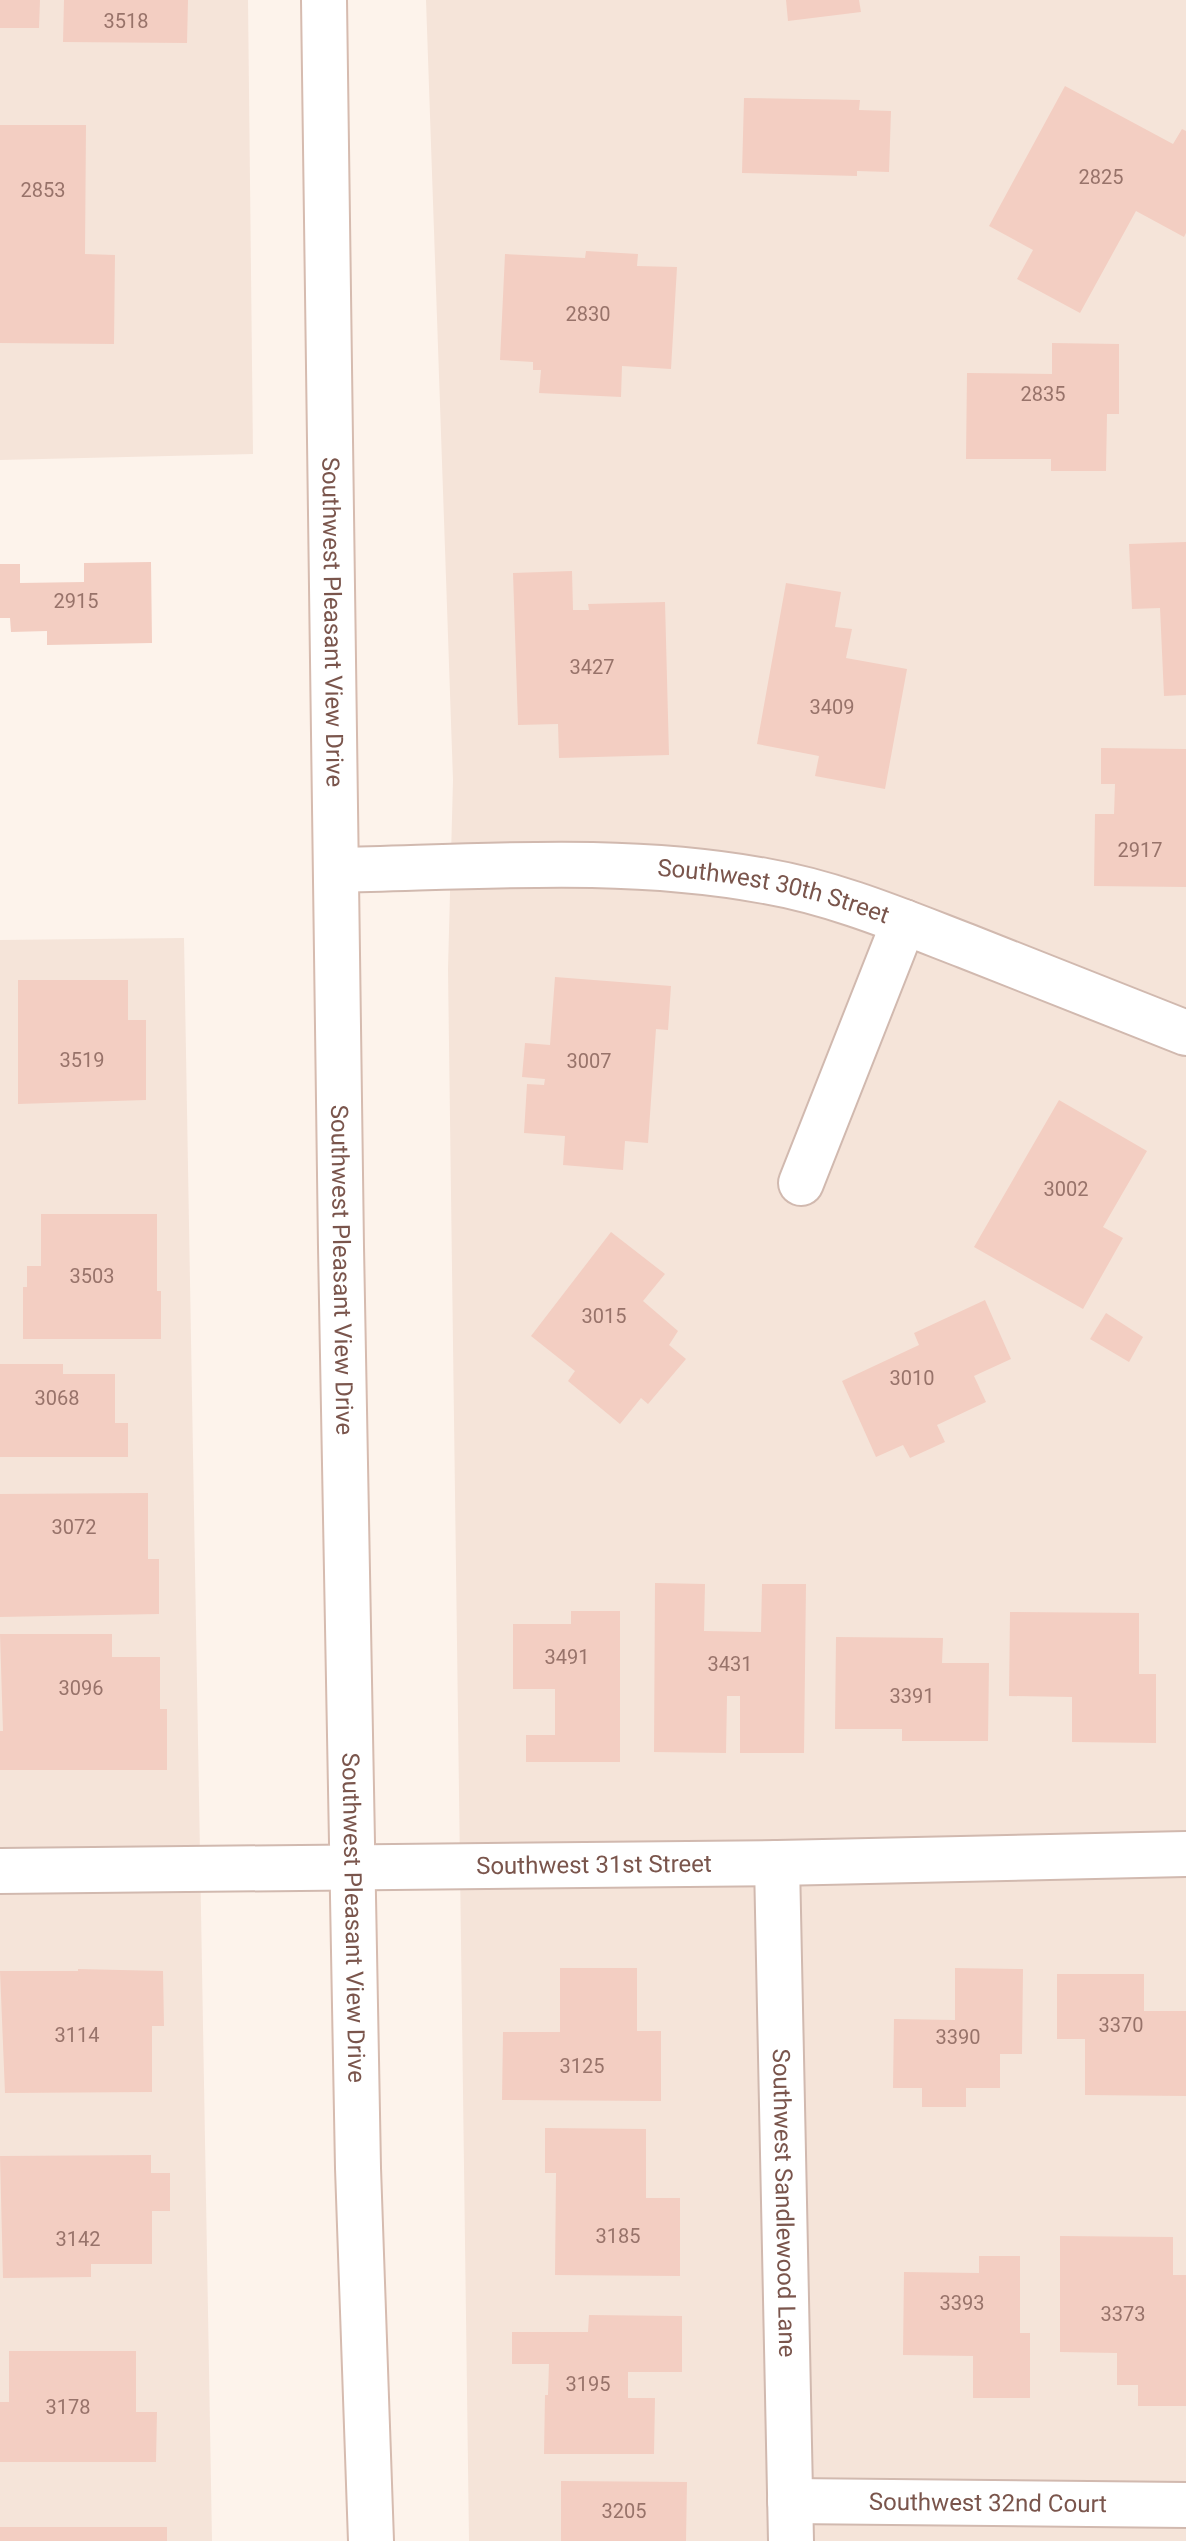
<svg xmlns="http://www.w3.org/2000/svg" width="1186" height="2541" viewBox="0 0 1186 2541" font-family="Roboto,sans-serif">
<style>
.residential{fill:#f5e4d9}
.building{fill:#f3cec2}
.lines{fill:none;stroke-linecap:round;stroke-linejoin:round}
.street-casing{stroke:#d1b9af;stroke-width:48}
.secondary-casing{stroke:#d6bbaf;stroke-width:48}
.street{stroke:#fff;stroke-width:44}
.secondary{stroke:#fff;stroke-width:44}
.labels{text-anchor:middle;stroke-width:6;stroke-linejoin:round;paint-order:stroke}
.number-label{font-size:20px;fill:#98736a}
.street-label{font-size:24px;fill:#7a554c;stroke:#fff8f2}
</style>
<rect width="100%" height="100%" fill="#fdf3eb"/>
<!-- residential -->
<g class="residential">
<polygon points="0,0 248,0 253,454 0,460"/>
<polygon points="426,0 1186,0 1186,2541 469,2541 448,969 453,780"/>
<polygon points="184,938 212,2541 0,2541 0,940"/>
</g>
<!-- building -->
<g class="building">
<polygon points="0,0 40,0 39,28 0,28"/>
<polygon points="64,0 188,0 187,43 63,42"/>
<polygon points="786,0 859,0 861,12 788,21"/>
<polygon points="1065,86 1173,144 1182,129 1186,131 1186,233 1184,237 1136,211 1080,313 1017,279 1033,250 989,226"/>
<polygon points="744,98 860,100 859,110 891,111 889,172 857,171 857,176 742,173"/>
<polygon points="0,125 86,125 85,254 115,255 114,344 0,343"/>
<polygon points="586,251 638,254 637,266 677,267 671,369 622,366 621,397 539,393 541,370 533,370 533,362 500,360 505,254 585,258"/>
<polygon points="1052,343 1119,344 1119,414 1107,414 1106,471 1051,471 1051,459 966,459 967,373 1052,374"/>
<polygon points="1186,542 1186,695 1164,696 1160,608 1132,609 1129,544"/>
<polygon points="151,562 152,643 47,645 47,631 11,632 10,618 0,618 0,564 20,564 20,583 84,582 84,563"/>
<polygon points="572,571 573,610 589,610 588,604 665,602 669,755 559,758 558,724 518,725 513,573"/>
<polygon points="786,583 841,592 835,627 852,629 846,658 907,669 885,789 815,776 819,756 757,744"/>
<polygon points="1101,748 1186,749 1186,887 1094,886 1095,814 1114,814 1115,784 1101,784"/>
<polygon points="555,977 671,986 668,1030 656,1029 648,1143 625,1141 623,1170 563,1165 565,1136 524,1133 527,1084 544,1085 545,1079 522,1077 525,1043 550,1045"/>
<polygon points="18,980 128,980 128,1020 146,1020 146,1100 18,1104"/>
<polygon points="1059,1100 1147,1151 1103,1227 1123,1238 1083,1309 974,1247"/>
<polygon points="41,1214 157,1214 157,1291 161,1291 161,1339 23,1339 23,1287 27,1287 27,1266 41,1266"/>
<polygon points="611,1232 665,1274 643,1301 678,1331 669,1345 686,1359 648,1404 641,1398 620,1424 568,1381 575,1371 531,1336"/>
<polygon points="985,1300 1011,1359 974,1376 986,1402 937,1425 945,1442 910,1458 903,1445 876,1457 842,1381 919,1345 914,1333"/>
<polygon points="1106,1313 1143,1337 1129,1362 1090,1339"/>
<polygon points="0,1364 63,1364 63,1374 115,1374 115,1423 128,1423 128,1457 0,1457"/>
<polygon points="148,1493 148,1559 159,1559 159,1614 0,1617 0,1494"/>
<polygon points="655,1583 705,1584 704,1631 761,1632 762,1584 806,1584 804,1753 740,1753 740,1696 727,1696 726,1753 654,1752"/>
<polygon points="571,1611 620,1611 620,1762 526,1762 526,1735 555,1735 555,1689 513,1689 513,1624 571,1624"/>
<polygon points="1010,1612 1139,1613 1139,1674 1156,1674 1156,1743 1072,1742 1072,1697 1009,1696"/>
<polygon points="0,1634 112,1634 112,1657 160,1657 160,1709 167,1709 167,1770 0,1770 0,1731 3,1731"/>
<polygon points="836,1637 943,1638 942,1663 989,1663 988,1741 902,1741 902,1729 835,1729"/>
<polygon points="560,1968 637,1968 637,2031 661,2031 661,2101 502,2100 503,2032 560,2032"/>
<polygon points="955,1968 1023,1969 1022,2054 1000,2054 1000,2088 966,2088 966,2107 922,2107 922,2088 893,2088 894,2019 955,2020"/>
<polygon points="78,1969 163,1971 164,2026 152,2026 152,2092 5,2093 0,1971 78,1971"/>
<polygon points="1057,1974 1144,1974 1144,2011 1186,2011 1186,2096 1085,2095 1085,2039 1057,2039"/>
<polygon points="545,2128 646,2129 646,2198 680,2198 680,2276 555,2275 556,2173 545,2173"/>
<polygon points="151,2155 151,2173 170,2173 170,2211 152,2211 152,2264 91,2264 91,2277 3,2278 0,2156"/>
<polygon points="1060,2236 1173,2237 1173,2275 1186,2275 1186,2406 1138,2406 1138,2385 1117,2385 1117,2353 1060,2352"/>
<polygon points="979,2256 1020,2256 1020,2333 1030,2333 1030,2398 973,2398 973,2356 903,2355 904,2272 979,2273"/>
<polygon points="589,2315 682,2316 682,2372 628,2372 628,2398 655,2398 654,2454 544,2454 545,2395 548,2395 549,2364 512,2364 512,2332 588,2332"/>
<polygon points="9,2351 136,2351 136,2412 157,2412 156,2462 0,2462 0,2402 9,2402"/>
<polygon points="561,2481 687,2482 686,2541 561,2541"/>
<rect x="0" y="2527" width="167" height="14"/>
</g>
<g class="lines">
<defs>
<g id="street">
<path id="s1" d="M336,870C479,867 624,855 765,881C835,893 901,921 966,946C1040,975 1113,1004 1186,1033"/>
<polyline points="801,1183 904,922"/>
<path id="s2" d="M777,1863L791,2541"/>
<path id="s3" d="M0,1871L777,1863L1186,1854"/>
<path id="s4" d="M790,2501L1186,2505"/>
</g>
<g id="secondary">
<path id="s5" d="M324,0L341,1247L358,2168L371,2541"/>
</g>
</defs>
<!-- street casing -->
<use href="#street" class="street-casing"/>
<!-- secondary casing -->
<use href="#secondary" class="secondary-casing"/>
<!-- street -->
<use href="#street" class="street"/>
<!-- secondary -->
<use href="#secondary" class="secondary"/>
</g>
<g class="labels">
<!-- number labels -->
<g class="number-label">
<text x="126" y="28">3518</text>
<text x="1101" y="184">2825</text>
<text x="43" y="197">2853</text>
<text x="588" y="321">2830</text>
<text x="1043" y="401">2835</text>
<text x="76" y="608">2915</text>
<text x="592" y="674">3427</text>
<text x="832" y="714">3409</text>
<text x="1140" y="857">2917</text>
<text x="82" y="1067">3519</text>
<text x="589" y="1068">3007</text>
<text x="1066" y="1196">3002</text>
<text x="92" y="1283">3503</text>
<text x="604" y="1323">3015</text>
<text x="912" y="1385">3010</text>
<text x="57" y="1405">3068</text>
<text x="74" y="1534">3072</text>
<text x="567" y="1664">3491</text>
<text x="730" y="1671">3431</text>
<text x="81" y="1695">3096</text>
<text x="912" y="1703">3391</text>
<text x="1121" y="2032">3370</text>
<text x="77" y="2042">3114</text>
<text x="958" y="2044">3390</text>
<text x="582" y="2073">3125</text>
<text x="618" y="2243">3185</text>
<text x="78" y="2246">3142</text>
<text x="962" y="2310">3393</text>
<text x="1123" y="2321">3373</text>
<text x="588" y="2391">3195</text>
<text x="68" y="2414">3178</text>
<text x="624" y="2518">3205</text>
</g>
<!-- street labels -->
<g class="street-label">
<text dy="8" stroke="none"><textPath href="#s5" startOffset="622">Southwest Pleasant View Drive</textPath></text>
<text dy="8" stroke="none"><textPath href="#s1" startOffset="440">Southwest 30th Street</textPath></text>
<text dy="8" stroke="none"><textPath href="#s5" startOffset="1270">Southwest Pleasant View Drive</textPath></text>
<text dy="8" stroke="none"><textPath href="#s3" startOffset="594">Southwest 31st Street</textPath></text>
<text dy="8" stroke="none"><textPath href="#s5" startOffset="1918">Southwest Pleasant View Drive</textPath></text>
<text dy="8" stroke="none"><textPath href="#s2" startOffset="340">Southwest Sandlewood Lane</textPath></text>
<text dy="8" stroke="none"><textPath href="#s4" startOffset="198">Southwest 32nd Court</textPath></text>
</g>
</g>
</svg>
